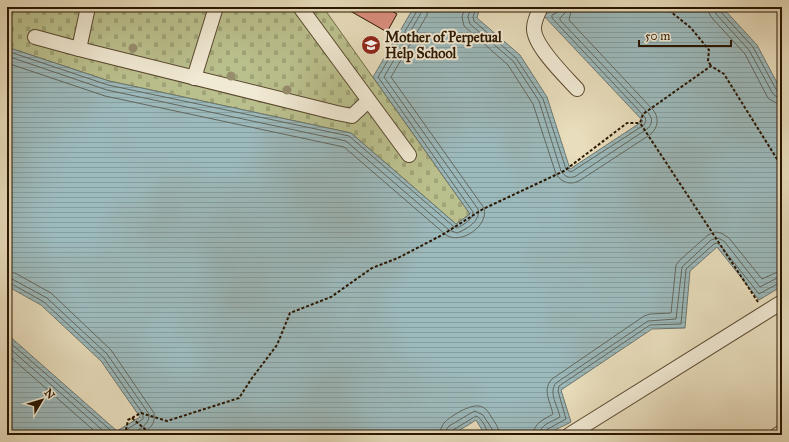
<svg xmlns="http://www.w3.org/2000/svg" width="789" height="442" viewBox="0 0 789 442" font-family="'IM FELL Great Primer',serif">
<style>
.cemetery{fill:url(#cemetery-stones);stroke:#726b47}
.water{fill:url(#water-rules);stroke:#6e7871}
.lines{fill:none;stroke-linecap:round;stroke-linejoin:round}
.shore{stroke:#63685e;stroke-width:1}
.building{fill:#db8f7e;stroke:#2a1601}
.minor-casing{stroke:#5a4830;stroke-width:16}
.path{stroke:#2a1601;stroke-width:2;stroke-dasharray:3 2;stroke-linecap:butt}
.minor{stroke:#f0e9d3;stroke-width:14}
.tree{fill:#978c6c}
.labels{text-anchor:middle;stroke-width:4;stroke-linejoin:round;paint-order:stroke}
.poi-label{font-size:14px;font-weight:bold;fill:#2a1601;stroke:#f0e9d3;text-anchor:start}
</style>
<defs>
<pattern id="cemetery-stones" width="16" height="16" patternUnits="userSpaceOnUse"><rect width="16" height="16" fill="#bac08d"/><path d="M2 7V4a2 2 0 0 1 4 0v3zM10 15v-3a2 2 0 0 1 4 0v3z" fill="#a0a478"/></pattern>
<pattern id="water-rules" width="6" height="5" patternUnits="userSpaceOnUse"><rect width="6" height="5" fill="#9cb9bb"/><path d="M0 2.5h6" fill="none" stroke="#879e9f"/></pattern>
</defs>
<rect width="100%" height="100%" fill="#e8ddbc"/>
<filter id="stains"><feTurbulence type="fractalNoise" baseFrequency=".005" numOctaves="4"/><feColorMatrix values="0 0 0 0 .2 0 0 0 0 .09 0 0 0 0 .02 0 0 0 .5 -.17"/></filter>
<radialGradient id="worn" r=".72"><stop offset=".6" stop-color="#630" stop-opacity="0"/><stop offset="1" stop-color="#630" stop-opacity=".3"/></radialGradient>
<!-- cemetery -->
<polygon class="cemetery" points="7,7 323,7 470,214 456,224 351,133 109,81 7,47"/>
<!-- water -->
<polygon class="water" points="414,7 480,7 477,18 520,55 547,97 570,169 643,121 543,15 561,7 722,7 757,45 782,92 782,286 759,300 717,247 690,271 685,328 652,329 561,390 571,422 545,435 485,435 476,420 452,435 7,435 7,334 117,431 140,417 101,361 41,305 7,286 7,47 109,81 351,133 456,224 470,214 373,77"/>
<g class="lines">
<!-- shore -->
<g class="shore">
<path d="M465,7L462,17L464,26L508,65L533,104L556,174C562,183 570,185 579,181L651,134C658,127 659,119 654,111L569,20L572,7"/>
<path d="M471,7L468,17L470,24L513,61L539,101L561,171C565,177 570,179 576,176L647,129C652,125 653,119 649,114L560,20V18L565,13L566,7"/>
<polyline points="476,7 473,17 474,21 516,58 543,99 566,169 571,172 644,125 646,121 645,117 552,18 552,15 560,11 561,7"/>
<polyline points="708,7 709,13 712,18 745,54 768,98 774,102 782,104"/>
<polyline points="714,7 716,14 749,50 773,94 777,97 782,98"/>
<polyline points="719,7 720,11 753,47 777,91 782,93"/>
<path d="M7,51L108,85L349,136L453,226L457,228C463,225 474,219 473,212L378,77L417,11V7"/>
<path d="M7,56L107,90L346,141L449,230L457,233C467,229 481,221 478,209L384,77L421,13L422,7"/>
<path d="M7,63L105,96L344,147L446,235C461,245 489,226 484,208L391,77L427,15L428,7"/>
<path d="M7,272L15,273L51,293L111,350L154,413C156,425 149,429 140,435"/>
<path d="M7,278L12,279L47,298L107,354L149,414C150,426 137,430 128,435"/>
<polyline points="7,283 10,283 44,302 104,358 143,414 143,419 120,434 115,434 7,340"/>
<polyline points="7,346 108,435"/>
<polyline points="7,354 99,435"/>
<path d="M440,435C440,431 441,427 444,423C449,417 470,404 479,406C486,407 489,413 492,418C496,424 499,428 499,435"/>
<polyline points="446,435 446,430 449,426 471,413 475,411 483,415 492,429 493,435"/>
<path d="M451,435L453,430L476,416C482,418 487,429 488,435"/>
<path d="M533,435C534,422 544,420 553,414C550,401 542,390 552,379L644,316L650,314L671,313L676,265L680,260L708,235L715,232L721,233L729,238L762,279L775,273L782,272"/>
<path d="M539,435C540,424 552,422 560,417C558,406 548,393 556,383L648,321L676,319L682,267L711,240L718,238L724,241L760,287L777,278H782"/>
<polyline points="544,435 546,430 566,419 558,391 559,386 650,325 681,324 686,269 714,244 717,243 720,245 759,294 779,283 782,283"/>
</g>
</g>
<!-- building -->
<polygon class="building" points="346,7 385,7 397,14 387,32 345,8"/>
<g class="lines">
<defs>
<g id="minor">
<polyline points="300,7 409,155"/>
<path d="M541,7C538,13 534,21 534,28C533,45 565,76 577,89"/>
<polyline points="35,37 79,49 337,113 352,116 368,101"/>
<polyline points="79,49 88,7"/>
<polyline points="194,78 216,7"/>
<polyline points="569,435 782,302"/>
<polyline points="777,435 782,432"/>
</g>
</defs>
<!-- minor casing -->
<use href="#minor" class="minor-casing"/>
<!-- path -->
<g class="path">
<polyline points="665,7 691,28 709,50 708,61 711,66"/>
<polyline points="758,302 640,123 643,114 711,66 724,74 782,167"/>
<polyline points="132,418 152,435"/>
<polyline points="125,435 128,420 141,413 167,421 239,398 252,378 277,345 290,313 331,297 372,268 398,258 442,235 483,209 564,171 627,123 640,123"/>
</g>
<!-- minor -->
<use href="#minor" class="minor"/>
</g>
<!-- trees -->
<g class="tree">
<circle cx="133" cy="48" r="4.5"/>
<circle cx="231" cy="76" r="4.5"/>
<circle cx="287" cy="90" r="4.5"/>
</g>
<!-- icons -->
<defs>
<symbol id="school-disc" viewBox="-11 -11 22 22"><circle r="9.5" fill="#8f2418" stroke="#f0e9d3"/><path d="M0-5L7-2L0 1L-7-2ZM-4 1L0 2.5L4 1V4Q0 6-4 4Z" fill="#fff"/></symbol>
</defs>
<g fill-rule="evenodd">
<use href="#school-disc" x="360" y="34" width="22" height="22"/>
</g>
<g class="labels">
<!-- poi labels -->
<g class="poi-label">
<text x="385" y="42">Mother of Perpetual<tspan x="385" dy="16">Help School</tspan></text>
</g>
</g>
<!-- margin -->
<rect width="789" height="442" fill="none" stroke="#e8ddbc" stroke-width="24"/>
<rect x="8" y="8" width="773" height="426" fill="none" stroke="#2a1601" stroke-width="2"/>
<rect x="12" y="12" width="765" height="418" fill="none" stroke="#2a1601"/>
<!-- north arrow -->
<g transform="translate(42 400) rotate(52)" stroke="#f0e9d3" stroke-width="3" paint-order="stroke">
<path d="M0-3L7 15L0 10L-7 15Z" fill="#2a1601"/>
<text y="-6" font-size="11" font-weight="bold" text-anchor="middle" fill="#2a1601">N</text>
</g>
<!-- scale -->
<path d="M639 40v6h92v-6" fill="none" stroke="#2a1601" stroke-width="2"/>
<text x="645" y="40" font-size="12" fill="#2a1601" stroke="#f0e9d3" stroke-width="3" paint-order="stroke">50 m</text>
<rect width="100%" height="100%" filter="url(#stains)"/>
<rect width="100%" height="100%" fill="url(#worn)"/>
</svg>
